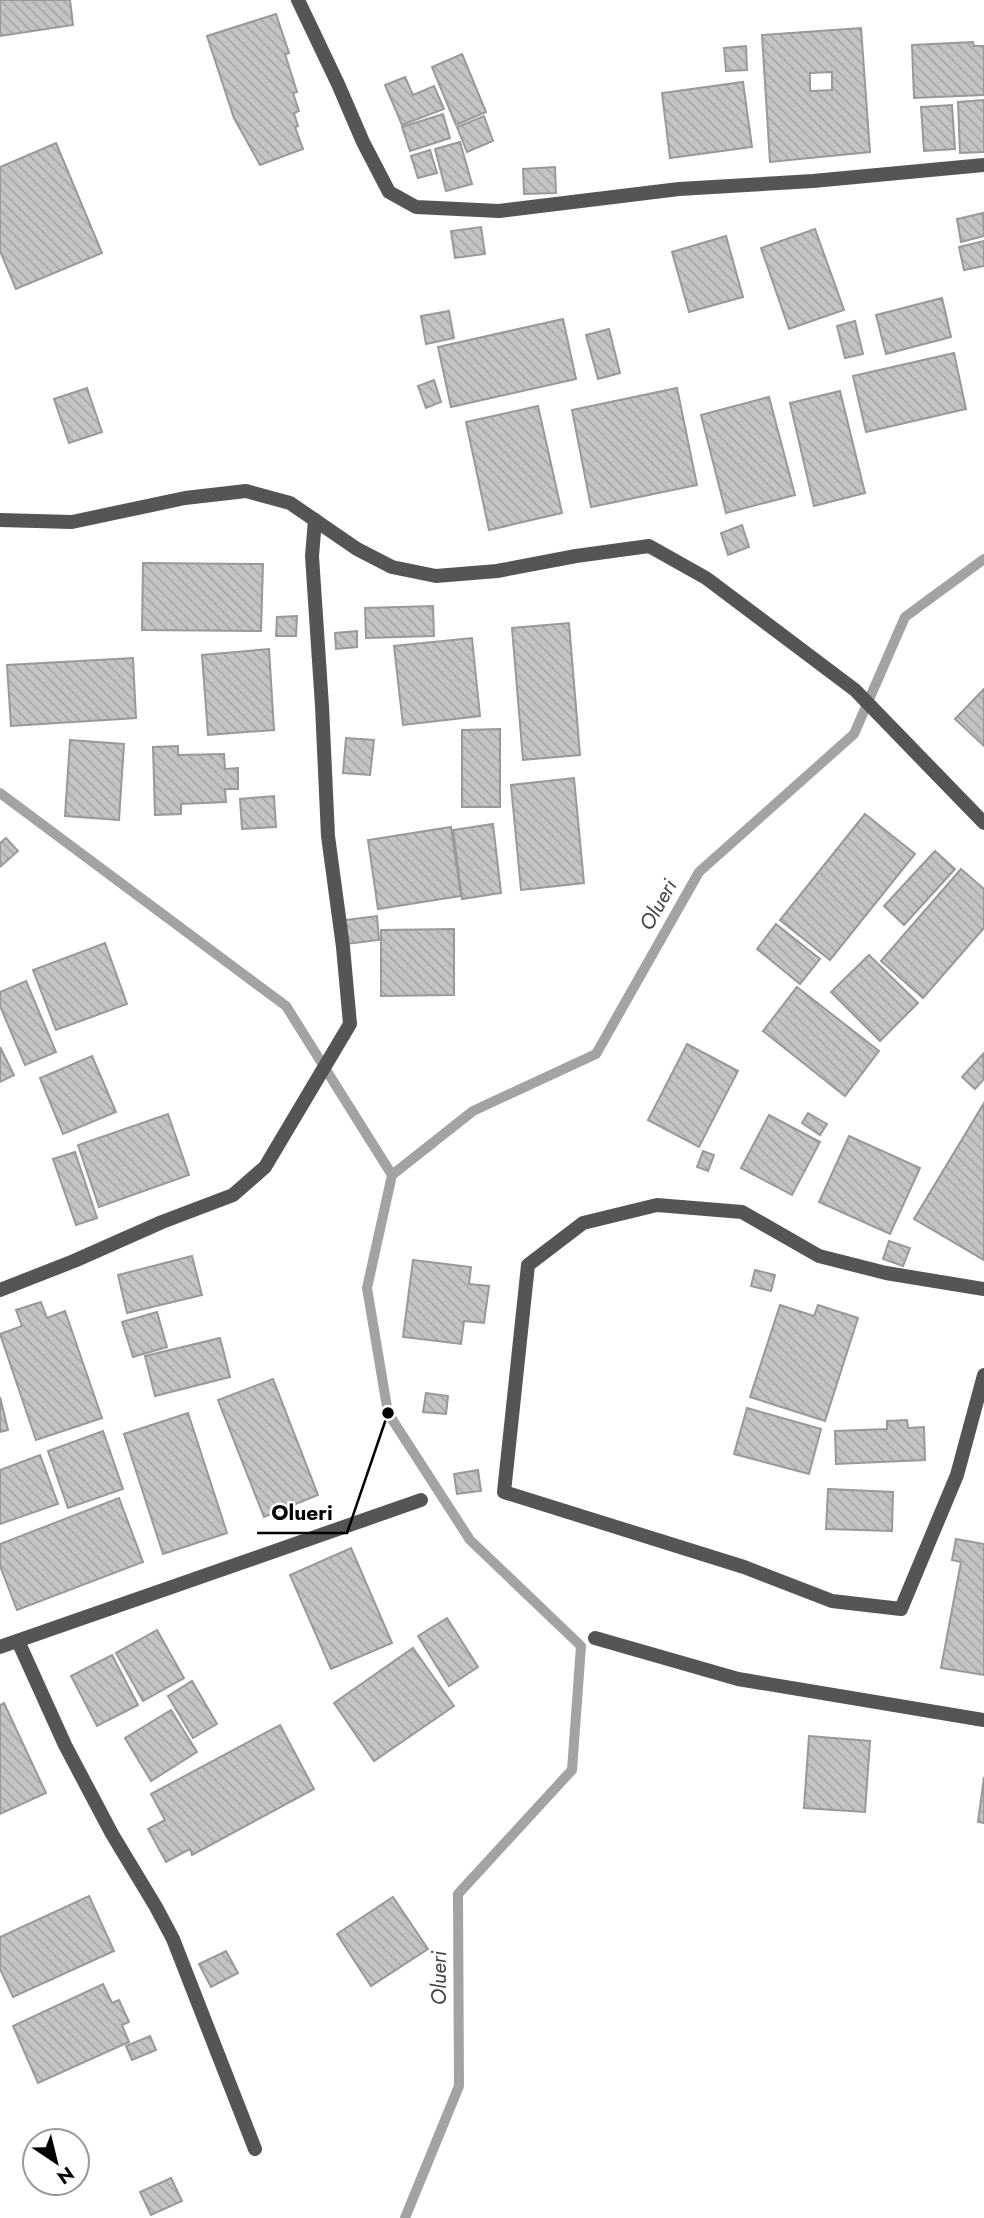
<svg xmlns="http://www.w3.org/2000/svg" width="984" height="2218" viewBox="0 0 984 2218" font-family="Jost,sans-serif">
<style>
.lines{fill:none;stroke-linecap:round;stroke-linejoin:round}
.stream{stroke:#a3a3a3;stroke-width:10}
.building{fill:url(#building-back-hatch);stroke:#999;stroke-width:2;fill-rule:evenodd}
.minor{stroke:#555;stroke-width:14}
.labels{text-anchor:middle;stroke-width:5;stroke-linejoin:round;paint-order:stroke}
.water-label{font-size:21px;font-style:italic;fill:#444;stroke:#fff}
.leader{fill:none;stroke:#000;stroke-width:2.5}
.callout-dot{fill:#000;stroke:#fff;stroke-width:2.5}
.callout-label{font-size:21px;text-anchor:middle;font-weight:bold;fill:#000;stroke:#fff;stroke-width:5;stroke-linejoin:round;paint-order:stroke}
</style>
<defs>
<pattern id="building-back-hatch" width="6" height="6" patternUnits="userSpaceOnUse" patternTransform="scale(1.75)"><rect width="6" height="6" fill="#c4c4c4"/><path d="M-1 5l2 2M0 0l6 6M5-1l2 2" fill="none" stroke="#a7a7a7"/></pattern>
</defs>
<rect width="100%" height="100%" fill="#fff"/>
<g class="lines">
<!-- stream -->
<g class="stream">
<polyline points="0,793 286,1006 392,1175"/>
<polyline points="405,2218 459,2086 458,1894 572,1770 581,1646 470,1540 388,1413 367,1288 392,1175 473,1111 596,1054 699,872 854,734 905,617 984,559"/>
</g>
</g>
<!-- building -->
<g class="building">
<polygon points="0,0 70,0 73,25 0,36"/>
<polygon points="276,14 289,53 285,54 297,92 293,93 299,111 294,113 298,126 295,127 303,149 260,165 234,118 207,36"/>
<path d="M861,28L870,152L770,162L762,35ZM832,72V90L810,91V73Z"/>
<polygon points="973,42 974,46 984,46 984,95 914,98 912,45"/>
<polygon points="746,46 747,70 726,71 724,48"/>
<polygon points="462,54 486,112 456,125 432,67"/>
<polygon points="405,77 413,95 434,86 444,109 402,125 385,85"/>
<polygon points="743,82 752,147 670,158 662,93"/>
<polygon points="984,100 984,152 960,153 958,102"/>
<polygon points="952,105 955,149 924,151 921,107"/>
<polygon points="443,114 450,138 410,151 402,127"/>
<polygon points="484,116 493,141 467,152 457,127"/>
<polygon points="460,142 472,184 446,191 435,149"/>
<polygon points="56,143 102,253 16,289 0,251 0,167"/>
<polygon points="430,150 437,173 418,178 411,156"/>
<polygon points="555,167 556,193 524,194 523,169"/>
<polygon points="983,213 984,236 961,242 957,219"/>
<polygon points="481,227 485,254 455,258 451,231"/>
<polygon points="815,229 844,310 789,329 761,248"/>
<polygon points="726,236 743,297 689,312 672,252"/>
<polygon points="984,241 984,266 964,270 959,247"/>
<polygon points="942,298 951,337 886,354 876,315"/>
<polygon points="449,311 454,338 426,344 421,316"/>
<polygon points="563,319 576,379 451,407 438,347"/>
<polygon points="855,321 863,354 845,358 837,326"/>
<polygon points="609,329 620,373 598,379 586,335"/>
<polygon points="954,353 966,409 866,432 853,376"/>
<polygon points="434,380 441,402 426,408 418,386"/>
<polygon points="87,388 102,432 69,443 54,399"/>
<polygon points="677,388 697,485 591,507 572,410"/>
<polygon points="840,391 865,493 814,506 790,403"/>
<polygon points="769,397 795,495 726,513 701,415"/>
<polygon points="538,406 562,513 489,530 466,422"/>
<polygon points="742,525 749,547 728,555 721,533"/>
<polygon points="143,563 263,564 261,631 142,630"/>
<polygon points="433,606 434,636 366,638 365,608"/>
<polygon points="297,616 296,636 276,636 277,617"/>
<polygon points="569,623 580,755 523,760 512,628"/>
<polygon points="357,631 357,647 336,649 335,633"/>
<polygon points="472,638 480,716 403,725 394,646"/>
<polygon points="269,649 274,730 208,735 202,655"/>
<polygon points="133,658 136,718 11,726 7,665"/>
<polygon points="984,689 984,746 955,719"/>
<polygon points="500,729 500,807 462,807 462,730"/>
<polygon points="346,738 374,740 370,775 343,773"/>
<polygon points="70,740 124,744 119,820 65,816"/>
<polygon points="178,746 178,755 224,754 225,769 238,768 238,789 225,789 226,802 181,804 181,814 155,815 153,747"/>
<polygon points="574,778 584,883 521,890 511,785"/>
<polygon points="274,796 276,827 242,829 240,799"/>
<polygon points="865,814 915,854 830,960 780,920"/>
<polygon points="493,824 501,893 462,899 453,830"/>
<polygon points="451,827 461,896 378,909 368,840"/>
<polygon points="6,838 18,851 0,867 0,843"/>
<polygon points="935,851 955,869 904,925 884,906"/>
<polygon points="961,869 984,889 984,928 923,998 881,961"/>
<polygon points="377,916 379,940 347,944 345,920"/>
<polygon points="776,924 820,959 800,984 757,949"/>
<polygon points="454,929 454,995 381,996 381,930"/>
<polygon points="105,943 127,1004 56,1030 33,970"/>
<polygon points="869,955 918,1003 880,1041 831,992"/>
<polygon points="26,981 56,1052 25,1065 0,1006 0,992"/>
<polygon points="797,987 879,1051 845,1096 763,1031"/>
<polygon points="687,1044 738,1071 699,1147 648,1120"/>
<polygon points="0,1047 14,1075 0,1082"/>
<polygon points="983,1054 984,1079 975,1089 962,1077"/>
<polygon points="92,1056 116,1112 63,1134 40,1078"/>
<polygon points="984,1103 984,1260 914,1219"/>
<polygon points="808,1113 827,1124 820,1135 802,1123"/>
<polygon points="168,1114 189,1175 99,1207 78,1145"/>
<polygon points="769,1115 820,1142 792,1195 741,1168"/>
<polygon points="849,1136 920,1168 890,1234 819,1202"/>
<polygon points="703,1151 714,1155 708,1171 697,1167"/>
<polygon points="75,1152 97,1218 76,1225 53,1159"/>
<polygon points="889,1241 910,1248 903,1266 883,1259"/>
<polygon points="192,1256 202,1295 127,1313 118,1275"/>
<polygon points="413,1260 471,1267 469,1284 489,1286 484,1323 464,1321 461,1344 403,1337"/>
<polygon points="755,1270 775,1275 771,1291 751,1286"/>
<polygon points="41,1302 47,1318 65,1311 102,1418 36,1440 0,1334 22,1326 16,1310"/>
<polygon points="780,1305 814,1316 818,1305 858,1318 825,1421 750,1397"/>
<polygon points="157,1312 167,1347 133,1357 122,1322"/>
<polygon points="220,1338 230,1377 155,1396 145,1356"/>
<polygon points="273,1379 318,1495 264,1517 218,1400"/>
<polygon points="426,1393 448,1396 446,1414 423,1412"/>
<polygon points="0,1397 8,1430 0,1432"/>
<polygon points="747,1408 821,1429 809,1474 734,1454"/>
<polygon points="188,1413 227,1533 163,1554 124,1434"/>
<polygon points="907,1420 908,1428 924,1427 925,1460 836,1464 835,1431 887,1429 887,1421"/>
<polygon points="103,1431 123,1489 68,1508 48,1451"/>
<polygon points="40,1455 58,1504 0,1524 0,1470"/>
<polygon points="478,1470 481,1491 457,1494 454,1474"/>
<polygon points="828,1489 893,1492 892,1531 826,1529"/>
<polygon points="119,1498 143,1562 17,1610 0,1566 0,1544"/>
<polygon points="956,1539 984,1544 984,1675 941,1668 961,1562 952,1560"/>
<polygon points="351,1548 392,1643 331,1669 290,1575"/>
<polygon points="447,1618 478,1667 449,1686 418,1636"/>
<polygon points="157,1630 184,1678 143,1701 116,1653"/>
<polygon points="413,1648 454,1706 374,1761 334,1703"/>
<polygon points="112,1655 138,1705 97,1726 71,1676"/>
<polygon points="192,1681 217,1724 193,1738 168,1696"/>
<polygon points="4,1703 46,1793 0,1814 0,1705"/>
<polygon points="171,1710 197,1752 151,1781 125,1738"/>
<polygon points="280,1725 314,1789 192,1855 190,1849 166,1862 148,1829 165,1820 151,1794"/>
<polygon points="809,1736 870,1741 865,1812 804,1808"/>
<polygon points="984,1777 984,1823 978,1822"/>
<polygon points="89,1896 114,1951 13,1997 0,1969 0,1937"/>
<polygon points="393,1897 428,1949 371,1986 337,1934"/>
<polygon points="226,1951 238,1973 211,1987 199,1964"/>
<polygon points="103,1984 112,2003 119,2000 129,2022 122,2025 129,2042 38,2083 13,2026"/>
<polygon points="150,2036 156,2050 132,2060 126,2046"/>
<polygon points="171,2178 182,2201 151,2215 140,2192"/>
</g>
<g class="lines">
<!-- minor -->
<g class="minor">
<polyline points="298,0 338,84 363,142 389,192 416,207 499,211 679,189 813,181 984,165"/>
<polyline points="0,520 72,522 185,498 246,491 290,503 357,549 392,567 436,576 497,571 576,556 649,546 706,578 855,690 984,823"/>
<polyline points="984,1289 886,1273 819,1256 742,1212 657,1205 583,1223 528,1265 504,1492 744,1567 832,1601 901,1609 957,1475 984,1375"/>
<polyline points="0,1290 74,1261 162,1222 233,1195 265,1167 350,1024 343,947 328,836 322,706 312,556 315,520"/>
<polyline points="595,1638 738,1679 984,1720"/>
<polyline points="18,1641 65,1745 112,1834 156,1907 173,1939 255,2149"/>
<polyline points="0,1647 421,1500"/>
</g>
</g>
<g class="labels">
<!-- water labels -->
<g class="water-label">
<text transform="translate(658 905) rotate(-61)" y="7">Olueri</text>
<text transform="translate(439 1978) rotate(-90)" y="7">Olueri</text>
</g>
</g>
<!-- callouts -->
<path class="leader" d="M388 1413L347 1533H257"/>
<circle class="callout-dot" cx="388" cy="1413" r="7"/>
<g class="callout-label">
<text x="302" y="1520">Olueri</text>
</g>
<!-- north arrow -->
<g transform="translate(56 2162) rotate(145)"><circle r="33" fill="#ffffff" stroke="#999999" stroke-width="2"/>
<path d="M0-5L12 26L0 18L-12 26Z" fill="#000000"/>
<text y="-10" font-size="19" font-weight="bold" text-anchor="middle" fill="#000000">N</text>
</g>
</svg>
